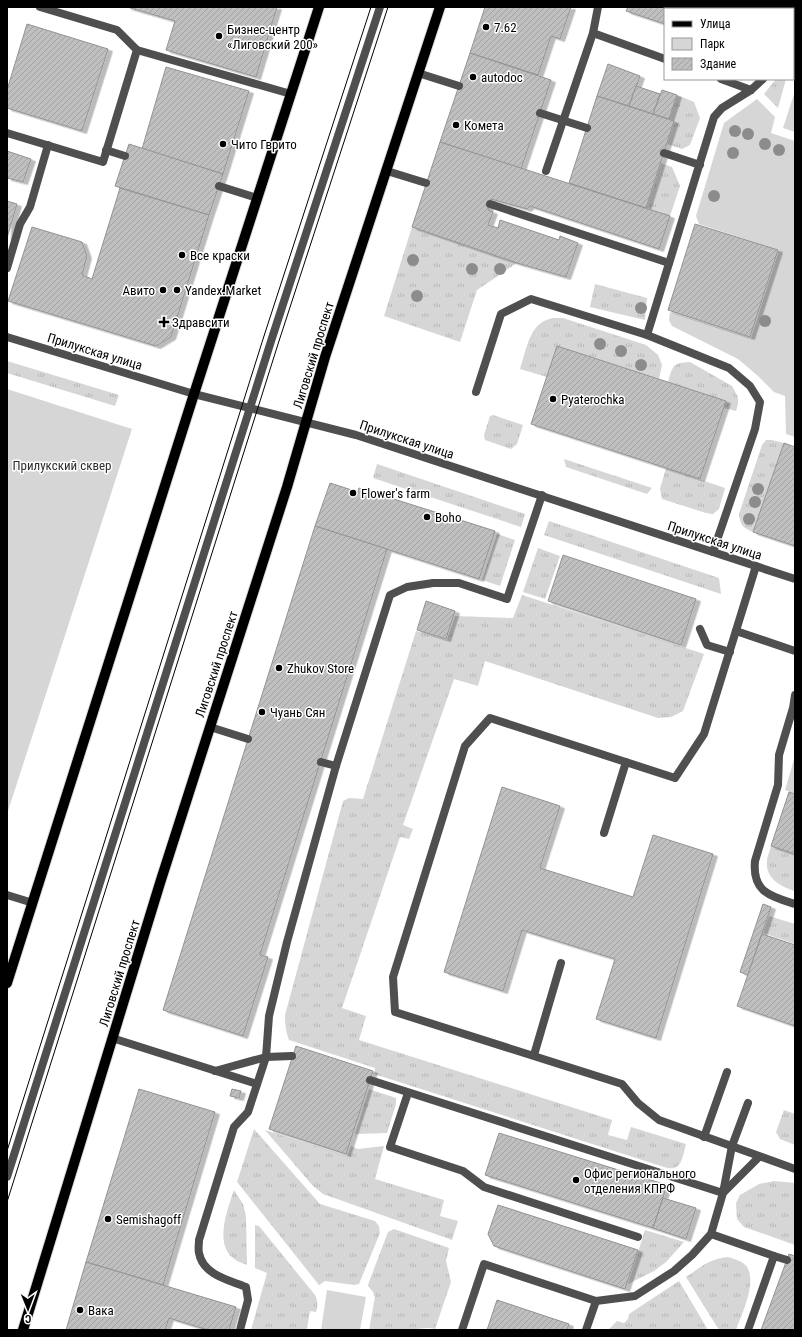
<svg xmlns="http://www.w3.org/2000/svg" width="802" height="1337" viewBox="0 0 802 1337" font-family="'Roboto Condensed',sans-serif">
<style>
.grass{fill:url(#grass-tufts)}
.green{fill:#d6d6d6}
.building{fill:url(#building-hatch);stroke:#939393;filter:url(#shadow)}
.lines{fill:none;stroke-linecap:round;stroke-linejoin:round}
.primary-casing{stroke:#dbdbdb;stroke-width:12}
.service{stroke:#4f4f4f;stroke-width:8}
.minor{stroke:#4f4f4f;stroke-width:8}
.primary{stroke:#000;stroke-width:10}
.tram{stroke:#000;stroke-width:1}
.tree{fill:#8c8c8c}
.poi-dot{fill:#000;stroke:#fff;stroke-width:1.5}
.labels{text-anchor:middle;stroke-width:3;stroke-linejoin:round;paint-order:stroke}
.poi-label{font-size:13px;fill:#000;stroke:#fff;text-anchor:start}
.street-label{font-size:13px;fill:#000;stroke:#fff}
.park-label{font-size:13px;fill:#2d2d2d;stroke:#fff}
</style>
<defs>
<pattern id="grass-tufts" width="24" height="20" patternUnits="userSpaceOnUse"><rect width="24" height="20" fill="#d6d6d6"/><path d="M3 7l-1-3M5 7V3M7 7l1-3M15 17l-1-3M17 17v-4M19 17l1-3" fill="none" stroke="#b6b6b6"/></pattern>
<pattern id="building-hatch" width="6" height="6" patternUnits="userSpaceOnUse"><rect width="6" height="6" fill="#bfbfbf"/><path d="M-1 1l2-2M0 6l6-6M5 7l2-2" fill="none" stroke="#a2a2a2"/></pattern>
<filter id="shadow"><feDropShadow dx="4.5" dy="2.5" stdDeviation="0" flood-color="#0004"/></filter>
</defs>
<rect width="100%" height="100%" fill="#fff"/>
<!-- grass -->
<g class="grass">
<polygon points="776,79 786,79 778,108 764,94"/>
<polygon points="677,95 694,102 700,118 690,145 682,149 667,144 674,121 669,119"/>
<polygon points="661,163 672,167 680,186 670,216 646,208"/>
<polygon points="412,227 517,263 477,290 460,342 384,316"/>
<polygon points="595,284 647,298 645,320 590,307"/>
<path d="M553,318H563L646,345L658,355L662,365L659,379L557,346L547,377L520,369C525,355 528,332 541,323C545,320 549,319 553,318Z"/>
<polygon points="7,361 119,395 115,406 7,373"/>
<path d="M690,362L732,386L738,397V404L736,411L724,408L668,382C673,366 672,363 690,362Z"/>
<polygon points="493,415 523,425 517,444 511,449 485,440 484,435 490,416"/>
<path d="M766,440H772L784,443L753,532C743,528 740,525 739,514L762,445Z"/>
<polygon points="564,459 652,488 647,494 566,467"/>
<polygon points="377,464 525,514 521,527 373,478"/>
<polygon points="666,468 725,488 719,509 713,514 706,513 662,499 660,489"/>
<polygon points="549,521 719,578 721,594 544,535"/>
<polygon points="497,534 515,540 500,586 482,580"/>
<polygon points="538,548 560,556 545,599 523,592"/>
<path d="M522,595L704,654L683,711L671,717L658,718L485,661L478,686L454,679L403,825L413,829L409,839L400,837L342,1008L366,1016L359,1040L612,1120L608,1135L627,1140L631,1127L686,1144C682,1158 682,1173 664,1167L374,1074L375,1068L289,1040C286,1032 285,1025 285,1015L343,801L349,798L363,799L416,631L447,640L455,616L513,618Z"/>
<polygon points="795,756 795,794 785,790"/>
<path d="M771,846L795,854L794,891C781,886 765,879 767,861C767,856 770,851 771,846Z"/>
<polygon points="769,916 795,924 795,944 763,933"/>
<polygon points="369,1089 396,1098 396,1104 387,1133 355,1134"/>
<polygon points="784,1110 795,1114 795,1145 780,1139 776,1132"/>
<polygon points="254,1129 320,1204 375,1221 379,1226 380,1233 359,1284 354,1285 325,1281 319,1285 237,1182"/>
<polygon points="265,1130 347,1156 351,1146 358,1149 384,1146 375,1179 444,1200 440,1216 458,1221 452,1240 323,1194 313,1186"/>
<polygon points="774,1181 795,1183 795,1245 744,1227 737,1219 736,1203 740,1195 759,1184"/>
<path d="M234,1190L243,1204L246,1216L247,1265C243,1263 237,1262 233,1258C214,1243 228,1208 234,1190Z"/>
<path d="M255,1225L259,1226L315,1295C318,1301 318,1307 316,1312L310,1311L307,1329L313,1330H251L267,1273L255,1268Z"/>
<path d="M394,1229L449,1248L446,1261L451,1282L435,1329C429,1327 421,1328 415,1330H369L375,1297L373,1292L368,1286L369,1282L388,1232Z"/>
<polygon points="645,1230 684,1242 666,1262 654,1271 628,1284"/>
<path d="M728,1257C734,1259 743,1261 747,1267C757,1283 742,1313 736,1330H719L686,1277C701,1267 709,1259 728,1257Z"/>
<polygon points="679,1281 708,1330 608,1330 617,1321 624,1323 628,1319 629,1314"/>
</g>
<!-- green -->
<g class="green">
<polygon points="795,91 795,132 783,128"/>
<polygon points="757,99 775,117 771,133 795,141 795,437 786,434 785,396 774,392 758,376 738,359 672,326 669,320 670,312 751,338 779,250 699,224 696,216 724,123"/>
<polygon points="7,389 132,429 7,814"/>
<polygon points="327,1290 366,1297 360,1330 321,1330"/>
</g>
<!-- building -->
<g class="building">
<polygon points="127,7 277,7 256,77 166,50 175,21"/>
<polygon points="485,7 571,7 560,39 551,36 538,75 470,53"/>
<polygon points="628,7 759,7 765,9 665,9 665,24 626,11"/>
<polygon points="27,24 108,49 82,131 7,108 7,90"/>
<polygon points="470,53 551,80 521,169 440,142"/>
<polygon points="608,64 640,76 629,106 597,96"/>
<polygon points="166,67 249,91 223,174 142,149"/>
<polygon points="636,86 660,94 653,114 629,106"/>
<polygon points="662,90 677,95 669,119 653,114"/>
<polygon points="597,96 674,121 646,208 569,183"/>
<polygon points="440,142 670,216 659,249 530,206 527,209 491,199 488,210 493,212 488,225 498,228 500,220 559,240 560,236 578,243 566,277 517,263 412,227"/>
<polygon points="129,144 223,174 209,215 115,186"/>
<polygon points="7,151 31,159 23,182 7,178"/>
<polygon points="120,188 209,215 171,337 156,346 8,301 32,227 82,242 87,256 82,275 92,279"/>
<polygon points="7,201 17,204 7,238"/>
<polygon points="695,224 778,250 750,337 668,310"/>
<polygon points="557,346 726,401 700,479 531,424"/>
<polygon points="784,443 795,447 795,546 753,532"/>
<polygon points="330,483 358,492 359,488 495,531 479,579 315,526"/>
<polygon points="315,526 387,549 260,955 268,957 243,1036 163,1010"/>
<polygon points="563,555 696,599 681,645 548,601"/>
<polygon points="426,601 455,611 446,639 417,630"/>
<polygon points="502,787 560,806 540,868 633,897 653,835 713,854 656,1038 596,1019 615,959 522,930 503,991 444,972"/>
<polygon points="789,792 795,794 795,854 771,846"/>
<polygon points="763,904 771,907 748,975 740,972"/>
<polygon points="762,934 795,945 795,1026 737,1006"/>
<polygon points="296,1046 373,1071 346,1154 269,1129"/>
<polygon points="139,1089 215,1112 163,1285 86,1262"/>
<polygon points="232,1089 241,1091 239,1098 230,1096"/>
<polygon points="499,1133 667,1185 653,1228 485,1175"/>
<polygon points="663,1198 696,1208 686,1239 653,1228"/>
<polygon points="498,1205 638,1250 625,1289 494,1246 488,1234"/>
<polygon points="789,1254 795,1256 795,1330 761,1330"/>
<polygon points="86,1262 236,1307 229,1330 208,1330 169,1318 165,1330 66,1330"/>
<polygon points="497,1300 569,1324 567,1330 487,1330"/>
</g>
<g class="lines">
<defs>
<g id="primary">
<polyline points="7,983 194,394 319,7"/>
<polyline points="23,1330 160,883 287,487 325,357 440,7"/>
</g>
</defs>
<!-- primary casing -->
<use href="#primary" class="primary-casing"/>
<!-- service -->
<g class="service">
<polyline points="40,7 117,30 137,50 291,94"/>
<polyline points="793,19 795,13"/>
<polyline points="593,33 665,59"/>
<polyline points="418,73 459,86"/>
<polyline points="721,79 751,90"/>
<polyline points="540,113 587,128"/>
<polyline points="7,133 103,162 137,50"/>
<polyline points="106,150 125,156"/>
<polyline points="664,153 700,165"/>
<polyline points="387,171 426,183"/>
<polyline points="546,171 593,33 598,7"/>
<polyline points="219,186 257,198"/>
<polyline points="490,204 669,263"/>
<polyline points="7,268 20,224 30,207 48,145"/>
<polyline points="647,335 714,117 722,108 751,90 763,79"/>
<polyline points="476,392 501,314 531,299 647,335 729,368 750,386 760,402 755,429 713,552"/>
<polyline points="756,566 704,734 675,778 490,718 465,746 393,977 395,1012 622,1084 638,1103 659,1120 795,1169"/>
<polyline points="700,629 707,645 730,652"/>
<polyline points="736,631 795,651"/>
<path d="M795,695L793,708L779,755L778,785L755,861C752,892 770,896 795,904"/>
<polyline points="210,727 248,739"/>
<polyline points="321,762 336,766"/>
<polyline points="604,833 626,762"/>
<polyline points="7,895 33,903"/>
<polyline points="112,1038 257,1084"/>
<polyline points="534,1055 561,963"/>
<polyline points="215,1071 266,1057 292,1056"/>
<polyline points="370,1080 723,1193 732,1146 748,1103"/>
<polyline points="408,1093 390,1147 463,1171 484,1187 638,1237"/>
<polyline points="704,1137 727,1072"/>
<polyline points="7,1177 272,338 380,7"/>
<polyline points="711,1234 774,1256"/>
<path d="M240,1330L248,1300L246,1287C229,1280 203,1275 199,1253C198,1249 199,1244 199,1240L234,1127L248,1112L266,1057L269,1016L287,942L336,766L390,595L407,587L433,583H459L507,599L542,495"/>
<polyline points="462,1330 484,1264 596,1301 635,1296 674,1271 692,1255 711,1234 723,1193 759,1157"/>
<polyline points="586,1330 596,1301"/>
<polyline points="748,1330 774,1256 787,1260"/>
</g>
<!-- minor -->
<polyline class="minor" points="7,337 194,394 356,435 795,579"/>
<!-- primary -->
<use href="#primary" class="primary"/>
<!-- tram -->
<g class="tram">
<polyline points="7,1151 264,336 371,7"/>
<polyline points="7,1202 279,341 388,7"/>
</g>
</g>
<!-- trees -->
<g class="tree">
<circle cx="735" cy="131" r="6"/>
<circle cx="748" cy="134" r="6"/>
<circle cx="765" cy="144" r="6"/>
<circle cx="779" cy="150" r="6"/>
<circle cx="733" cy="153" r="6"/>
<circle cx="714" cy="196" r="6"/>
<circle cx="413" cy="260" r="6"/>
<circle cx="472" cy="269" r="6"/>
<circle cx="500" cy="269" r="6"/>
<circle cx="417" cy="296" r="6"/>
<circle cx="641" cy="308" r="6"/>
<circle cx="765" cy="321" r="6"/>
<circle cx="600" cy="344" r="6"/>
<circle cx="621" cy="351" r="6"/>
<circle cx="641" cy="365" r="6"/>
<circle cx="758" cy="489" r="6"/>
<circle cx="755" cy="502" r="6"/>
<circle cx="749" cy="519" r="6"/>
</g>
<!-- markers -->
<g class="poi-dot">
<circle cx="486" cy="27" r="4"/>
<circle cx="219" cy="36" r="4"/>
<circle cx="473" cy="77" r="4"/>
<circle cx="456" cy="125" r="4"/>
<circle cx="223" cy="144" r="4"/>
<circle cx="182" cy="255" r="4"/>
<circle cx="163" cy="290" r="4"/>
<circle cx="177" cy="290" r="4"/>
<path d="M162 316h4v4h4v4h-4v4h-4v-4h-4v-4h4z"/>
<circle cx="553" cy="399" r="4"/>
<circle cx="353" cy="493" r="4"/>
<circle cx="427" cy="517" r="4"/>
<circle cx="279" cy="668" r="4"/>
<circle cx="262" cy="712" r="4"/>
<circle cx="576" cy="1180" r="4"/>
<circle cx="108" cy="1219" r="4"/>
<circle cx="80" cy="1310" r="4"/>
</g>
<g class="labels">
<!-- poi labels -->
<g class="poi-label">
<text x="494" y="32">7.62</text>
<text x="227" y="34">Бизнес-центр<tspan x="227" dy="15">«Лиговский 200»</tspan></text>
<text x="481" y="82">autodoc</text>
<text x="464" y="130">Комета</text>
<text x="231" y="149">Чито Гврито</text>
<text x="190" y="260">Все краски</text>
<text x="155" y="295" text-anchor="end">Авито</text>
<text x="185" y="295">Yandex.Market</text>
<text x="172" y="327">Здравсити</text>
<text x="561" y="404">Pyaterochka</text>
<text x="361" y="498">Flower's farm</text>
<text x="435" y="522">Boho</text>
<text x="287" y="673">Zhukov Store</text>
<text x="270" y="717">Чуань Сян</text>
<text x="584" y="1178">Офис регионального<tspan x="584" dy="15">отделения КПРФ</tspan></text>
<text x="116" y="1224">Semishagoff</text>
<text x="88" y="1315">Вака</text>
</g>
<!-- street labels -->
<g class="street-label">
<text transform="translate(95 351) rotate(17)" y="5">Прилукская улица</text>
<text transform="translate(313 355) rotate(-73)" y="5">Лиговский проспект</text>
<text transform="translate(407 439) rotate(18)" y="5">Прилукская улица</text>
<text transform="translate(715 540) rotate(18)" y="5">Прилукская улица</text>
<text transform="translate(216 664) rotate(-72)" y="5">Лиговский проспект</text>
<text transform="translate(119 973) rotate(-73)" y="5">Лиговский проспект</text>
</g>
<!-- park labels -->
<g class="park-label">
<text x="62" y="470">Прилукский сквер</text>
</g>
</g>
<!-- border -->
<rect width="802" height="1337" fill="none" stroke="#000000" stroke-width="16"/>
<!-- legend -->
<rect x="664" y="8" width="130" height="72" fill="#ffffff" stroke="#999999"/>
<rect x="672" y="21" width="20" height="6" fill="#000000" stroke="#999999"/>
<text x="700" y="28" font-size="12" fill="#000000">Улица</text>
<rect x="672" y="38" width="20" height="12" fill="#d6d6d6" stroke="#999999"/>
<text x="700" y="48" font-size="12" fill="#000000">Парк</text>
<rect x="672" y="58" width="20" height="12" fill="url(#building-hatch)" stroke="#999999"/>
<text x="700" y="68" font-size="12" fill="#000000">Здание</text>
<!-- north arrow -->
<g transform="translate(28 1309) rotate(179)" stroke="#ffffff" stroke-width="3" paint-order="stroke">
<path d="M0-3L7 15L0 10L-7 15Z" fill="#000000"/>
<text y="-6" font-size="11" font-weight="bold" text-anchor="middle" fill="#000000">С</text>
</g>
</svg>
